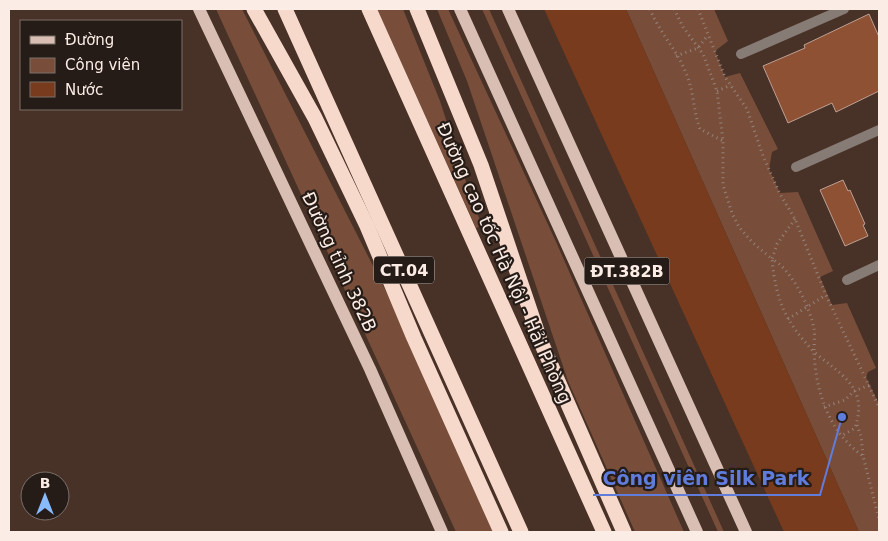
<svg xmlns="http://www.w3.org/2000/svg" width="888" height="541" viewBox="0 0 888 541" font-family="'DejaVu Sans',sans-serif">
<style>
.green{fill:#784e3b}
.water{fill:#783b1d}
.building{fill:#8f5133;stroke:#bda094}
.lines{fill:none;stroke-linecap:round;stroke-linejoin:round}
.path{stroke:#96837a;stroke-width:3;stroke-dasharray:1 4;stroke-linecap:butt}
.minor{stroke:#877b76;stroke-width:10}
.primary{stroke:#d8beb3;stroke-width:12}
.motorway{stroke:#f7d9cc;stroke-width:15}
.labels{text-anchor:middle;stroke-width:4.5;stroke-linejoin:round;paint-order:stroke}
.shield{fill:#261c17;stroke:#bbaea7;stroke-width:1}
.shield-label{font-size:16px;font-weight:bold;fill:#fbece5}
.street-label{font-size:18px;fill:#fbece5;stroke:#261c17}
.leader{fill:none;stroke:#607ddc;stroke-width:2}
.callout-dot{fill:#607ddc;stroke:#261c17;stroke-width:2}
.callout-label{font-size:19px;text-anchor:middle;font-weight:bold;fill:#607ddc;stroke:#261c17;stroke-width:4.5;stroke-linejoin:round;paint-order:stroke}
</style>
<rect width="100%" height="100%" fill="#483126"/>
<!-- green -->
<g class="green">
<polygon points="216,9 242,9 395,309 494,532 456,532"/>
<polygon points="377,9 403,9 440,101 471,197 481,223 479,227 476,228"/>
<polygon points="437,9 448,9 557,244 684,532 635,532 568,381 467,81"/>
<polygon points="482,9 489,9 724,532 718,532"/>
<polygon points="626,9 714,9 728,41 715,51 725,77 740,73 778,149 772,152 769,169 780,193 798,192 833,271 820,277 832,305 847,303 876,368 868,372 866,377 879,404 879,532 859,532"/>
</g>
<!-- water -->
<polygon class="water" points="544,9 626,9 859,532 784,532"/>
<!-- building -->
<g class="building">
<polygon points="869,14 879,37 879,91 836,112 832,103 788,123 763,66 805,48 804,45"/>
<polygon points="843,180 848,191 850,190 865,224 863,225 868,236 845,246 820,190"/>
</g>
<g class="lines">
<!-- path -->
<g class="path">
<path d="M650,9C659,32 677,50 686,73C694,91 693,111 700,129L723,141"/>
<path d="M674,9L683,27L703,54L717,91L723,141V185L732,213L739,227L752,242L772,259C776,302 786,322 814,352C816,393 829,432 863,456L879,519"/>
<polyline points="698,9 725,77 747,109 763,156 780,194 795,219 826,295 879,407"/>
<polyline points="676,56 698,48 708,35"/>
<polyline points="717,91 731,85"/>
<path d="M795,219L777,244L772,259C792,270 810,307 814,329C815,336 814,345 814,352C841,375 869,387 855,428L841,436"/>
<polyline points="788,319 826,295"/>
<polyline points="824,407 845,400 854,391 870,385"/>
<polyline points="857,425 861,436 863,455"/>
</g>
<!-- minor -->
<g class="minor">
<polyline points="741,54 844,9"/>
<polyline points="796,167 879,130"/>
<polyline points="847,280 879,265"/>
</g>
<!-- primary -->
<g class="primary">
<polyline points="199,9 370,369 442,532"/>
<polyline points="460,9 697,532"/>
<polyline points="508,9 746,532"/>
</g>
<!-- motorway -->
<g class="motorway">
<polyline points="254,9 315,118 367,226 414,338 501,532"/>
<polyline points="285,9 521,532"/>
<polyline points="369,9 604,532"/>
<polyline points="417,9 481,165 540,340 624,532"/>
</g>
</g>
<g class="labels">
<!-- shield labels -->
<g class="shield">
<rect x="374" y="256.5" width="60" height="27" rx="4"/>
<rect x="584.5" y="257.5" width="85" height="27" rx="4"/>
</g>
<g class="shield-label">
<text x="404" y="276">CT.04</text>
<text x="627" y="277">ĐT.382B</text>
</g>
<!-- street labels -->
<g class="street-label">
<text transform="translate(339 262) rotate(65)" y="6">Đường tỉnh 382B</text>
<text transform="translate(504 263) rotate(66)" y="6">Đường cao tốc Hà Nội - Hải Phòng</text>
</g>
</g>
<!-- callouts -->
<path class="leader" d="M842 417L820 495H593"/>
<circle class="callout-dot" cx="842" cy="417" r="5"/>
<g class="callout-label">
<text x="706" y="485">Công viên Silk Park</text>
</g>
<!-- border -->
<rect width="888" height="541" fill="none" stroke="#fbece5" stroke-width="20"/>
<!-- legend -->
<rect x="20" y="20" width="162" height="90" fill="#261c17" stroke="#7b6f69"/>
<rect x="30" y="36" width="25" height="8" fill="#d8beb3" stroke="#7b6f69"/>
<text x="65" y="45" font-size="15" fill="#fbece5">Đường</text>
<rect x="30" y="58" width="25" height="15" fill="#784e3b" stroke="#7b6f69"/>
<text x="65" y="70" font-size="15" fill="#fbece5">Công viên</text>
<rect x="30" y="82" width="25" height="15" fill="#783b1d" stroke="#7b6f69"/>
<text x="65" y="95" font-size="15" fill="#fbece5">Nước</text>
<!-- north arrow -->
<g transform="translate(45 496)"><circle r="24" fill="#261c17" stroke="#7b6f69"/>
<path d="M0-4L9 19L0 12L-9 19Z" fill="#88bafc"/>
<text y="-8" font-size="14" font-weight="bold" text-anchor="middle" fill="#fbece5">B</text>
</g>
</svg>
